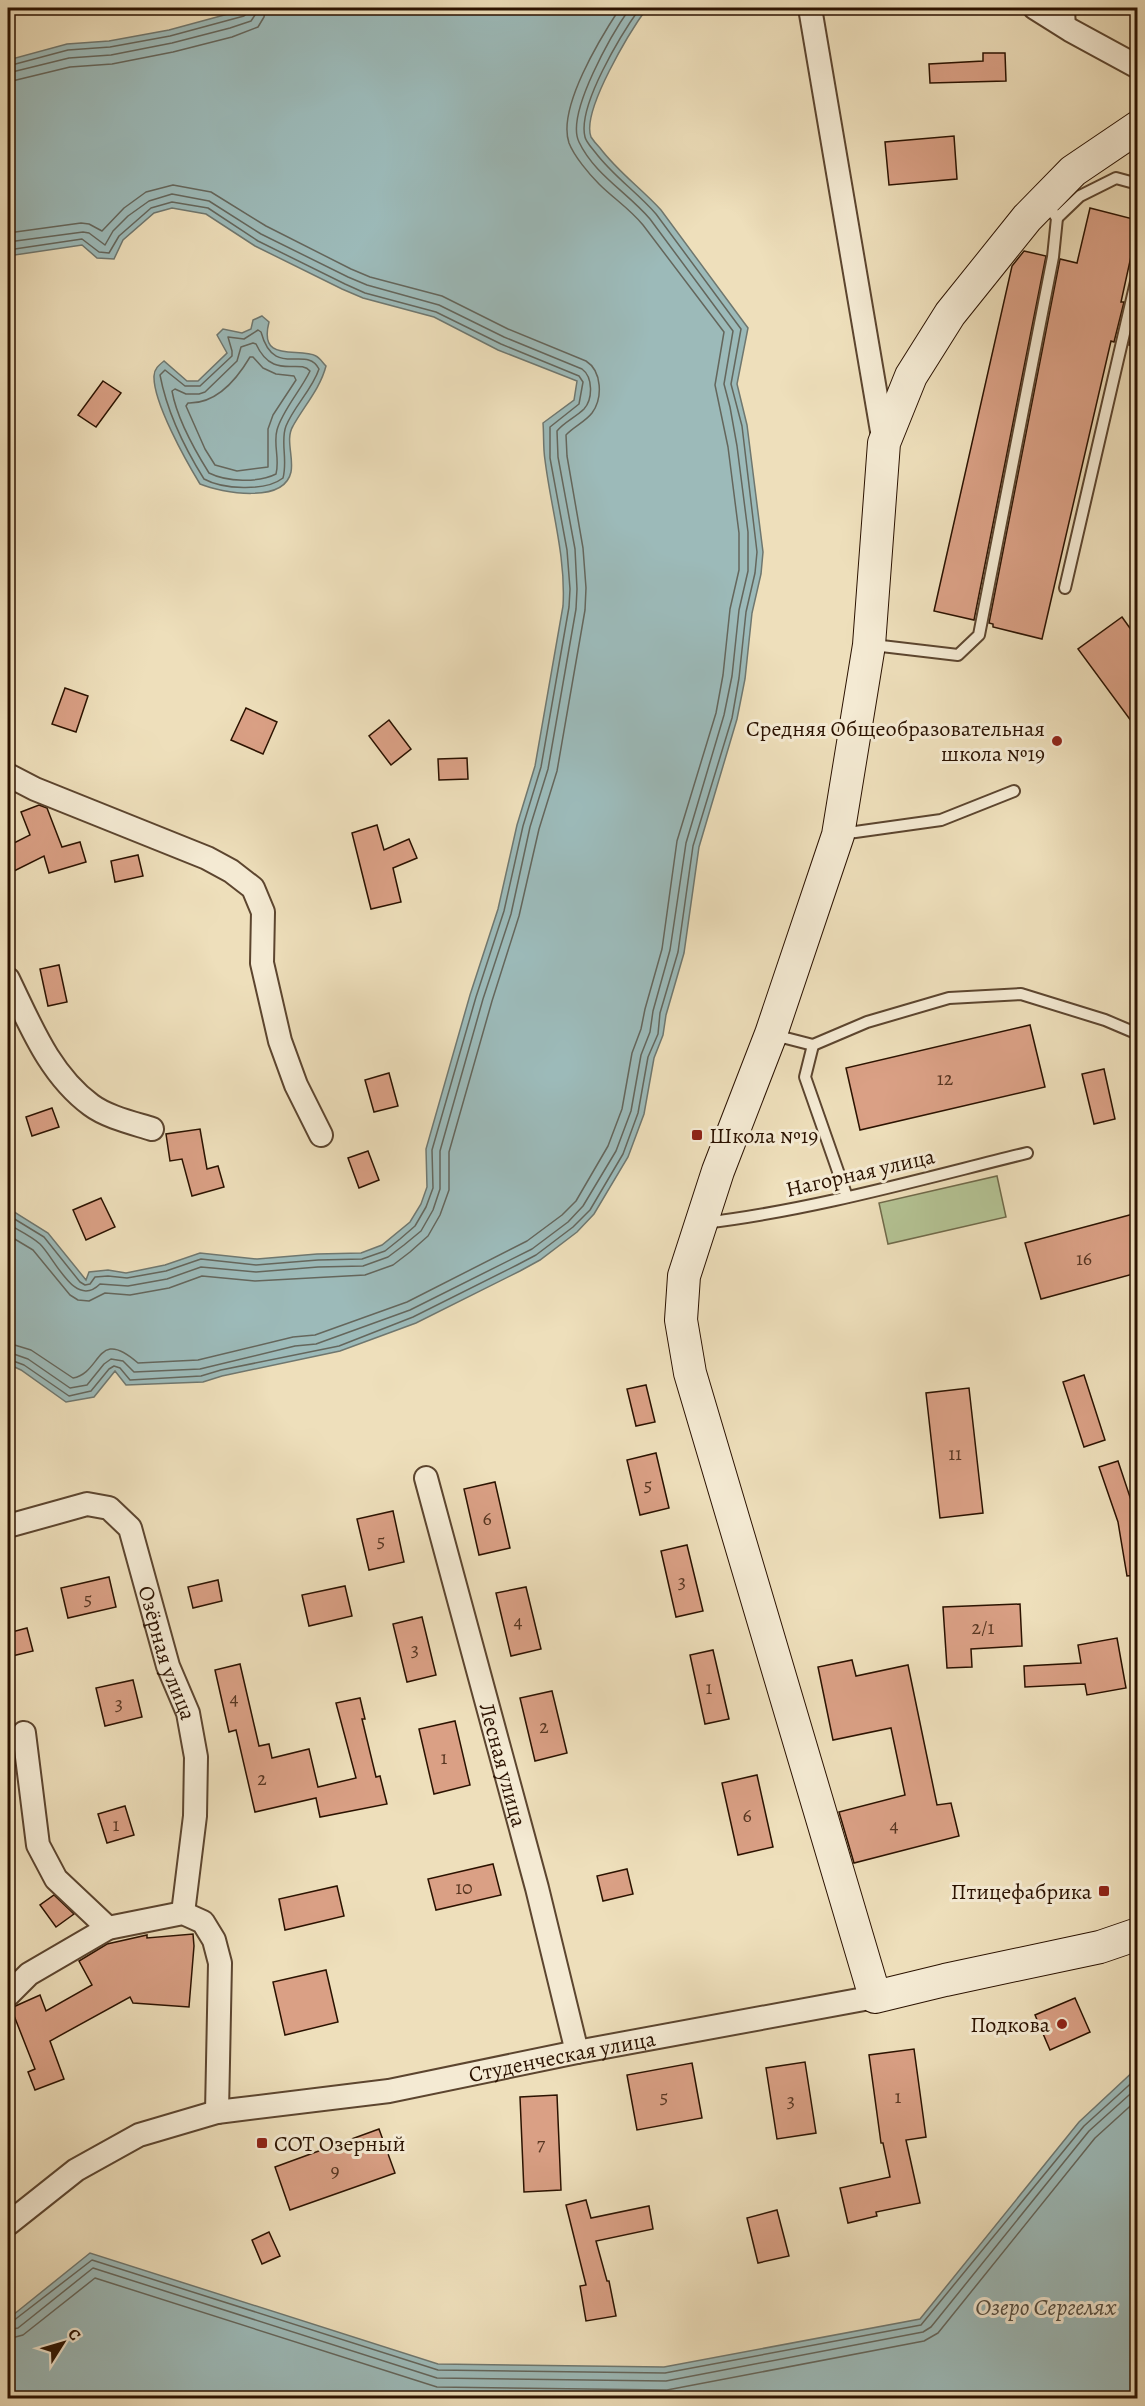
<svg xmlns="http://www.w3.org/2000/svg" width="1145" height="2406" viewBox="0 0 1145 2406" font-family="Alegreya,serif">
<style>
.green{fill:#b4c394;stroke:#706a4a;stroke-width:1.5}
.water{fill:#9cbab9;stroke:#6f776f;stroke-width:1.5}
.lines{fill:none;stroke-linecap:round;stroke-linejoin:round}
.shore{stroke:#64665c;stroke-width:1.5}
.building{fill:#daa085;stroke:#2b1200;stroke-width:1.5}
.lane-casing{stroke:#5c452f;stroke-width:14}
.street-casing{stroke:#5c452f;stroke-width:26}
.secondary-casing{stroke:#2b1200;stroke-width:34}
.lane{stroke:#f4ead3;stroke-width:10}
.street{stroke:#f4ead3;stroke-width:22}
.secondary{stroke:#f4ead3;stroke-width:32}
.poi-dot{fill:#8f2418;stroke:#f4ead3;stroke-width:2}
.labels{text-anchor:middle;stroke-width:6;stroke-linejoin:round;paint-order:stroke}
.number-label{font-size:20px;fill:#573621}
.poi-label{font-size:22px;fill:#2b1200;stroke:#f4ead3;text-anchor:end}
.street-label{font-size:22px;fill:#2b1200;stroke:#f4ead3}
.water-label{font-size:24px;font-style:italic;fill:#534d41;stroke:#f4ead3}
</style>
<rect width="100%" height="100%" fill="#eedfbb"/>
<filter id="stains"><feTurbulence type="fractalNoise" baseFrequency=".00333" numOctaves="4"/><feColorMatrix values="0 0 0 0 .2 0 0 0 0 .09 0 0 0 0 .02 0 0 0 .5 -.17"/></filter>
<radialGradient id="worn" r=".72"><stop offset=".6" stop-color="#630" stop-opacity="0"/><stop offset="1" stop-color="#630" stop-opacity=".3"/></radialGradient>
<!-- green -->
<polygon class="green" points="997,1176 1006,1217 888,1244 879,1203"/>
<!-- water -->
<g class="water">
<path d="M250,8H647C631,30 581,111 591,137C593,140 597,145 600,148C618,172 641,188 661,210L748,328L737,384L747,425L763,552L761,574L752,613L745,679L737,719L699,847L684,953L666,1015L663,1035L654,1058L644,1114L628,1157L594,1214L577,1232L540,1260L520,1271L416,1323L340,1351L222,1376L203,1382L126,1385L115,1371L94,1397L66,1402L21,1370L8,1364V1208L48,1233L86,1280L89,1272L108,1270L126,1273L165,1265L200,1253L257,1259L317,1254L361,1253L382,1245L410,1222L421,1204L427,1187L426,1149L470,995L498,909L517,825L535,766L563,606C566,556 551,509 545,460C543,448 544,435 543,423L574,400L577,381L498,350L434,317L363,298L342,289L255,246L206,214L172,208L154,213L123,240L114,259L97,258L82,245L8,256V60L67,44L109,41L169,30Z"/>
<path d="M262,316L269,322C258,364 299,347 316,356C320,358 323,363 326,366C320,389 304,406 293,426C285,439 294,457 291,472C284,504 222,493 200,484C186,461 153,402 154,376C154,369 159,365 164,361L187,381H198L227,353L217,335L223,329L242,333L251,329L253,320Z"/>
<polygon points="1137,2068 1137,2398 8,2398 8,2319 90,2253 438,2364 664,2367 920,2319 1079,2122"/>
</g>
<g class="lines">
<!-- shore -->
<g class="shore">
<polyline points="8,66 68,50 110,47 170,36 244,16 248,13 249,8"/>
<polyline points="8,73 69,58 111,55 172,43 230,28 251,21 255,15 256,8"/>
<polyline points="8,82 70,67 112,64 173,52 232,37 258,27 264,17 266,8"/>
<path d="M8,233L81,223L89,224L102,231L124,208L146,192L173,185L211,192L266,226L351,269L370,277L442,296L508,329L586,361C602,371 603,398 592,413C585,422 573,427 566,435L567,456L583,548L586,588L585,610L557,771L539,829L519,916L492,1001L449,1152V1190L440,1215L428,1236L410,1252L393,1265L365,1275L255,1281L202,1276L169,1288L130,1295L105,1293L89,1301L78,1300L70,1295L33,1250L8,1235"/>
<path d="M8,242L83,232L89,233L105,245L113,231L128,216L149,201L172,194L209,201L261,234L348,277L367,285L439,305L504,337L582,369C593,377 593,399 584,409C576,417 564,422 557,431L558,457L575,549L577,589L576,609L548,769L530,827L511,914L483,999L440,1151V1189L433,1210L421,1231L404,1245L388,1257L363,1266L318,1267L256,1272L201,1267L167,1279L128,1286L100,1284C75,1309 56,1260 40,1244C31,1236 18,1230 8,1224"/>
<polyline points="8,250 82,239 99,252 109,253 119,236 151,208 172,202 208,208 258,241 345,284 365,293 436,312 501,344 579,376 583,382 579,404 550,427 550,458 567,550 570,589 569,607 541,767 523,826 504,911 476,997 432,1150 433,1188 426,1207 415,1226 400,1239 385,1251 362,1259 318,1260 256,1265 201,1259 166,1271 127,1278 108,1276 95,1277 90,1284 85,1285 80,1282 44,1237 8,1215"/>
<path d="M258,330L261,332C274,380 306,344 319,369C312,390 294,406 286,426C280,441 288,460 283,478C265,492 222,489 204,479C184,447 167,412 160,375L165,370L185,386H200L232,356V351L228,337L244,339Z"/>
<path d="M253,343L256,344C273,381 299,358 310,371C301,390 282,411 277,430C273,444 280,459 276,474C258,483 227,482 209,473C194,449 177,419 172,391L175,389L186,394H199L205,392L237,361L241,347Z"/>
<path d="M250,357H253L263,368L276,374L294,376L296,380L273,415L268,429V467L237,471L215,465L205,449L186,406L188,403C216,404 237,379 250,357Z"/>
<path d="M8,1343L31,1350L73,1378C102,1373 96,1326 138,1363L198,1360L293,1337L315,1335L407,1302L527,1241L562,1215L576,1201L608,1146L622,1109L632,1053L641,1029L645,1009L662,949L677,841L716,713L723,675L730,609L739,570V533L728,447L715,385L724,332L643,225C630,209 613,198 599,184C589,174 574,156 569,143C557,108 601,37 620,8"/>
<path d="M8,1352L28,1359L70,1388L87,1385L104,1364L111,1359L123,1361L134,1372L200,1369L295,1346L316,1344L410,1310L532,1249L568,1222L583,1206L616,1151L631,1111L641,1055L650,1032L653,1011L670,950L686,843L724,715L732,676L739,610L748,571V532L737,446L730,407L724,384L733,331L650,219C628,193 594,174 579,142C565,114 613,32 630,8"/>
<path d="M8,1359L24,1365L69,1396L91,1391L109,1369L114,1366L120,1368L130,1380L201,1376L221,1370L339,1346L413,1317L517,1265L536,1255L573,1227L590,1210L623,1154L638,1113L648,1057L658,1034L660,1013L678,952L693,846L732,718L739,678L746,612L755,573L757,552L742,426L731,384L741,329L656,214C637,192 613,176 595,152C592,148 586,142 585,137C577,106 622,33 640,8"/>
<polyline points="8,2323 13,2321 92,2260 438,2370 665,2373 921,2325 1084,2126 1138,2077"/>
<polyline points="8,2330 18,2328 93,2268 437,2378 666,2381 923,2332 931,2327 1089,2131 1138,2087"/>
<polyline points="8,2339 23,2335 95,2278 437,2387 667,2390 924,2341 938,2333 1095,2138 1138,2099"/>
</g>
</g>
<!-- building -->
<g class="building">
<polygon points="983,53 1005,53 1006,81 930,83 929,64 983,61"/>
<polygon points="954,136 957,179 889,185 885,142"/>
<polygon points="1090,208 1137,220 1137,229 1121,302 1124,302 1114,342 1111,341 1042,639 993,627 993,624 989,623 1060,259 1077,263"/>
<polygon points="1024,251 1046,256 974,620 934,611 1012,266"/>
<polygon points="1137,308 1137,347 1129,345"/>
<polygon points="103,381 121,393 96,427 78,415"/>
<polygon points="1122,617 1137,638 1137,729 1078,649"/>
<polygon points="65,688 88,696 76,732 52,724"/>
<polygon points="246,708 277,722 263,754 231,740"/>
<polygon points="389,720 411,749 391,765 369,736"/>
<polygon points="467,758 468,779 439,780 438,759"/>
<polygon points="39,805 47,808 62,847 80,842 86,862 49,873 44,856 8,874 8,846 30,835 21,812"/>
<polygon points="377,825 384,850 409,839 417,858 393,868 401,902 371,909 352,833"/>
<polygon points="138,855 143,876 115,882 111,861"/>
<polygon points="59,965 67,1002 48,1006 40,969"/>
<polygon points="1030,1025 1045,1087 860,1130 846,1068"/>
<polygon points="1104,1069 1115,1119 1094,1124 1082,1074"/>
<polygon points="389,1073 398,1106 374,1112 365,1080"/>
<polygon points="52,1108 59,1127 32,1136 26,1117"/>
<polygon points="200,1129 207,1169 218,1166 224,1187 192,1196 182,1159 170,1161 166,1134"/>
<polygon points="368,1151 379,1180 359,1188 348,1158"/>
<polygon points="101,1198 115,1227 86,1240 73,1210"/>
<polygon points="1137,1213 1137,1273 1041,1299 1025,1243"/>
<polygon points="1084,1375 1105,1440 1084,1447 1063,1382"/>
<polygon points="646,1385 655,1422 636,1426 627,1389"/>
<polygon points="969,1388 983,1513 940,1518 926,1393"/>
<polygon points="656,1453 669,1508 640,1515 627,1460"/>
<polygon points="1118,1461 1137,1518 1137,1575 1127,1576 1118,1522 1099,1467"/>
<polygon points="495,1482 510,1548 479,1555 464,1489"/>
<polygon points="393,1511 404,1562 369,1570 357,1519"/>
<polygon points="687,1545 703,1611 676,1617 661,1551"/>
<polygon points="109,1577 116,1607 68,1618 61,1588"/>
<polygon points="218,1580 222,1601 193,1608 188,1587"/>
<polygon points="345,1586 352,1616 309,1626 302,1595"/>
<polygon points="526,1587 541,1649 511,1656 496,1593"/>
<polygon points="1020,1604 1022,1646 971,1649 972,1667 947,1668 943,1607"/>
<polygon points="422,1617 436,1675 407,1682 393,1624"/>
<polygon points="27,1628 33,1651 8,1657 8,1633"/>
<polygon points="1117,1638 1126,1688 1087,1695 1085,1684 1025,1687 1024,1666 1081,1663 1078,1645"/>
<polygon points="713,1650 729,1719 705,1724 690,1655"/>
<polygon points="852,1660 856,1676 908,1665 937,1805 951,1803 959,1836 854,1863 839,1812 905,1795 891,1728 833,1740 818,1667"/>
<polygon points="240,1664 259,1746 269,1744 272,1758 309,1749 318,1787 356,1778 336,1703 360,1698 365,1719 362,1719 376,1777 380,1776 387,1804 320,1817 316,1798 255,1812 236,1730 229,1732 215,1670"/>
<polygon points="133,1680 142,1717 105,1726 96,1688"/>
<polygon points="552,1691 567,1753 535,1761 520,1698"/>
<polygon points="455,1721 470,1785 434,1794 419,1729"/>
<polygon points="757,1775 773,1847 738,1855 722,1783"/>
<polygon points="125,1806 134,1835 107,1843 98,1814"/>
<polygon points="493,1864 501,1895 436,1910 428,1879"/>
<polygon points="627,1869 633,1894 603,1901 597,1876"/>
<polygon points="337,1886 344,1916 285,1930 279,1899"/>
<polygon points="54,1895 74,1914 56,1927 40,1905"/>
<polygon points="193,1934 194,1946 189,2007 133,2003 130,1997 50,2041 64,2079 35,2090 28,2072 35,2069 11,2008 40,1995 46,2011 92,1985 79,1961 107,1944 147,1935 147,1938"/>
<polygon points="326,1970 338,2022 285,2035 273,1982"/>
<polygon points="1075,1998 1090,2032 1050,2050 1035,2015"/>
<polygon points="914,2049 926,2137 906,2140 920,2203 876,2212 877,2216 848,2223 840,2188 890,2177 883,2143 881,2143 869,2055"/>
<polygon points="805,2062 816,2133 777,2139 766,2068"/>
<polygon points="692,2063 702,2118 637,2130 627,2075"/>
<polygon points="557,2095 561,2190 524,2192 520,2097"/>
<polygon points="379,2129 395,2173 290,2210 275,2167"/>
<polygon points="586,2200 591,2218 649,2206 653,2229 596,2241 607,2281 609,2281 616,2316 586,2321 580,2286 586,2285 566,2205"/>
<polygon points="777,2210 789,2256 758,2263 747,2218"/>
<polygon points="269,2232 280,2256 262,2264 252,2240"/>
</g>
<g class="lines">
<defs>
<g id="lane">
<polyline points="1069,8 1070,30"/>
<polyline points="1057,218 1080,196 1116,178 1138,184"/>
<polyline points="1065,588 1138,273"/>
<polyline points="873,645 958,655 979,635 1053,257 1057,218 1046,203"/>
<polyline points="841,834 941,820 1014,791"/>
<polyline points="774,1035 813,1045 867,1022 949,998 1021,994 1105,1020 1138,1034"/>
<polyline points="813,1045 805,1077 847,1197"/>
<path d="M704,1223C813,1210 921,1179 1027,1153"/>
</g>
<g id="street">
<polyline points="810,8 884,443"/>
<polyline points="1035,8 1070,30 1138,67"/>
<polyline points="8,775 35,789 207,858 231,871 253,888 263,912 262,963 280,1041 296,1085 321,1135"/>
<path d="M8,979C30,1024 49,1074 91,1105C107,1117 133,1123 152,1129"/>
<path id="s1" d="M426,1478L537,1888L577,2052"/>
<path id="s2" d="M8,1526L87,1504L109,1508L130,1528L168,1666L188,1713L196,1757L195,1816L183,1913"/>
<polyline points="24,1733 38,1845 56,1879 108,1928"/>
<polyline points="8,1995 29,1974 108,1928 183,1913 203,1922 214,1940 220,1963 217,2112"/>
<path id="s3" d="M8,2224L76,2170L139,2135L217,2112L389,2091L577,2052L875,1997"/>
</g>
<polyline id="secondary" points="1138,127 1073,171 1027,218 950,314 911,376 884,443 869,645 838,835 771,1034 718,1171 684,1276 681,1320 690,1373 875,1997 945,1980 1100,1947 1138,1934"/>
</defs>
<!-- lane casing -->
<use href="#lane" class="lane-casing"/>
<!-- street casing -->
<use href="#street" class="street-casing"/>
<!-- secondary casing -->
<use href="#secondary" class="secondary-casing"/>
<!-- lane -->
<use href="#lane" class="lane"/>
<!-- street -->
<use href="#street" class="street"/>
<!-- secondary -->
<use href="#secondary" class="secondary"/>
</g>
<!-- markers -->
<g class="poi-dot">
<circle cx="1057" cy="741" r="6"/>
<rect x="691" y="1129" width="12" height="12" rx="3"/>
<rect x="1098" y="1885" width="12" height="12" rx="3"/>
<circle cx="1062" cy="2024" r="6"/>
<rect x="256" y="2137" width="12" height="12" rx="3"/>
</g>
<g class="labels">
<!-- number labels -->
<g class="number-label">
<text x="945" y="1085">12</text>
<text x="1084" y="1265">16</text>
<text x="955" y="1460">11</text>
<text x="648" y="1491">5</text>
<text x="487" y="1525">6</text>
<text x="381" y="1547">5</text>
<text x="682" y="1588">3</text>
<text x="88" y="1605">5</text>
<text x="518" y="1628">4</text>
<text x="983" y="1634">2/1</text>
<text x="415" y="1656">3</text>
<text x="709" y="1694">1</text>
<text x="234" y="1705">4</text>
<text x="119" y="1710">3</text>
<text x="544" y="1733">2</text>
<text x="444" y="1764">1</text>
<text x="262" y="1785">2</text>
<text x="747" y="1822">6</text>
<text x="116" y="1831">1</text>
<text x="894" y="1832">4</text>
<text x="464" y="1894">10</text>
<text x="664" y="2103">5</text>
<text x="898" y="2103">1</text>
<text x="791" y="2107">3</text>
<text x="541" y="2150">7</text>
<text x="335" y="2177">9</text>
</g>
<!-- poi labels -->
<g class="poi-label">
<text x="1045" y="736">Средняя Общеобразовательная<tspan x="1045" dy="25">школа №19</tspan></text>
<text x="709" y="1143" text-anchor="start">Школа №19</text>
<text x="1092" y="1899">Птицефабрика</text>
<text x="1050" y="2032">Подкова</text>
<text x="274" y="2151" text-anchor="start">СОТ Озерный</text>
</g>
<!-- street labels -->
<g class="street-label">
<text transform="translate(860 1172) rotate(-13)" y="8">Нагорная улица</text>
<text dy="8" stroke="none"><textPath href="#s2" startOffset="264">Озёрная улица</textPath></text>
<text dy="8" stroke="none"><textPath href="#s1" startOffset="297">Лесная улица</textPath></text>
<text dy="8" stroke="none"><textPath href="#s3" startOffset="590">Студенческая улица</textPath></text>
</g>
<!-- water labels -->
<g class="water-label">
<text x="1046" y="2315">Озеро Сергелях</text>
</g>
</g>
<!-- margin -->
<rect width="1145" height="2406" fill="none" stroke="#eedfbb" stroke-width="30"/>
<rect x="9" y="9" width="1127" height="2388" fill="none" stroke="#2b1200" stroke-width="3"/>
<rect x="15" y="15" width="1115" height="2376" fill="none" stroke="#2b1200" stroke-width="1.5"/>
<!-- north arrow -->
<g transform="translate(63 2343) rotate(53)" stroke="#f4ead3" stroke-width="4.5" paint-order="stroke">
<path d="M0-4.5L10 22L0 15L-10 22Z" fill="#2b1200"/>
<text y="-9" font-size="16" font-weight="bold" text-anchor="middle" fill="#2b1200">С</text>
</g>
<rect width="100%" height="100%" filter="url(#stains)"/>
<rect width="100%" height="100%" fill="url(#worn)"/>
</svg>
